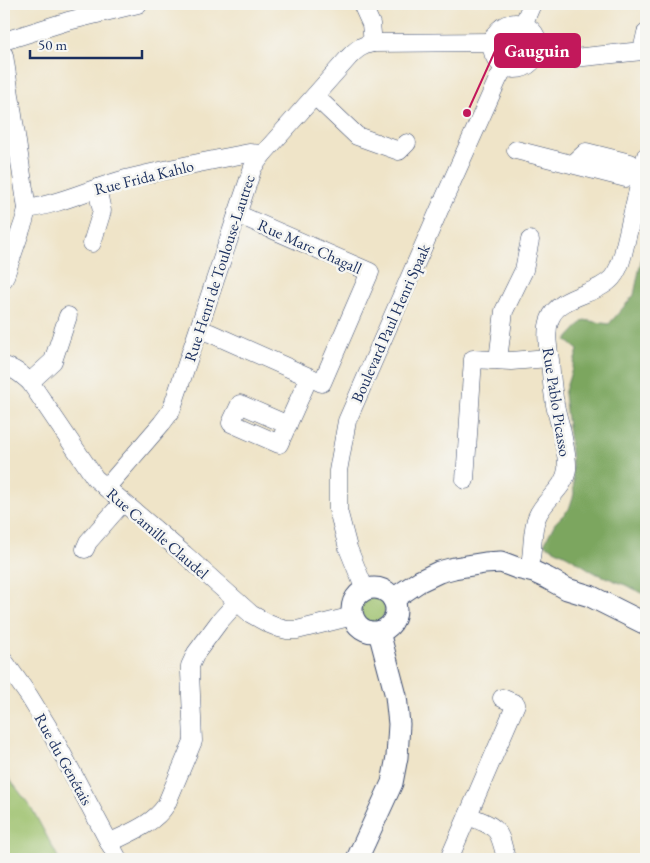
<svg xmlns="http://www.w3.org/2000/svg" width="650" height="863" viewBox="0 0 650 863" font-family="'EB Garamond',serif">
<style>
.green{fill:#9bc06b;stroke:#5b7864}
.forest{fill:#7ca65f;stroke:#4c6a5e}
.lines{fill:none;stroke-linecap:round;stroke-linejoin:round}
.minor-casing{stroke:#3b4a6e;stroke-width:19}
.tertiary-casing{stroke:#3b4a6e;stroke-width:23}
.minor{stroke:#fff;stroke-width:18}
.tertiary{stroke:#fff;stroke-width:21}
.labels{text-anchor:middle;stroke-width:5;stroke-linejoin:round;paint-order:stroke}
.street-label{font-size:16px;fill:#1b2f5e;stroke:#f6f6f2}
.leader{fill:none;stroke:#c2185b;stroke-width:2}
.callout-dot{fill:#c2185b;stroke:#f6f6f2;stroke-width:2}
.callout{fill:#c2185b;stroke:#c2185b;stroke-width:2}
.callout-label{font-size:18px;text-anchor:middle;font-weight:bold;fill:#fff}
</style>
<rect width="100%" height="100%" fill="#f6f6f2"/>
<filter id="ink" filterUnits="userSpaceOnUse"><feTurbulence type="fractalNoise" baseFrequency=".02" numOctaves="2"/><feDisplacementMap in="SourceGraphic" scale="10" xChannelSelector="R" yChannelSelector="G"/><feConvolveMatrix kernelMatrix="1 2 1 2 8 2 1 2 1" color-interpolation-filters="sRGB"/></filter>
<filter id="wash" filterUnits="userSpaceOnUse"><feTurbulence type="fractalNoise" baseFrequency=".0096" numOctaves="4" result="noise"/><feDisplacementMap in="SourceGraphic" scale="20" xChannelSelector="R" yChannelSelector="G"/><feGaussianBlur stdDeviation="1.12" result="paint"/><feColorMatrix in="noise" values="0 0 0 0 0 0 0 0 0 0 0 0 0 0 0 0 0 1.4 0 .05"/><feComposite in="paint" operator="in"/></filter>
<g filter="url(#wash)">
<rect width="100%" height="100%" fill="#efe4c8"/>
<!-- green -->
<g class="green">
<circle cx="373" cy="610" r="12"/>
<polygon points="4,772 31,807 59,859 4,859"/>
</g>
<!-- forest -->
<polygon class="forest" points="646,250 646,595 628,586 595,573 568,556 544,544 555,523 569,509 574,494 571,451 564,394 578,350 566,340 584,320 609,324 634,295 642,256"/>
</g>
<g filter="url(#ink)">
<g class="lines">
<defs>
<g id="minor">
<polyline points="362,4 371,24 373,43"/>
<circle cx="515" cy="46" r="23"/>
<polyline points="523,25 532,4"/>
<polyline points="4,41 68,21 138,4"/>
<polyline points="537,51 574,58 642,51 646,33"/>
<polyline points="4,55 27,209 24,221 4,279"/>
<polyline points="315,96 357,136 399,151 407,143"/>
<polyline points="516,150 626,178 641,173"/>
<polyline points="573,164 586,152 630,163 641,173"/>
<path d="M27,209C61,204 92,188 126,179C166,169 208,161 249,153L263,154"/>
<polyline points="237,214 370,272 322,383 309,377"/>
<polyline points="92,243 102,211 97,188"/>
<polyline points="199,330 210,333 309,377 279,444 231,423 240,404 288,425"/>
<polyline points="498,360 504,311 524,270 530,240"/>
<path d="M4,366C14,368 22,375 30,382L95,478L184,554L251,614L269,624L279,628L287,630H297L353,616"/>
<polyline points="30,382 53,361 68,316"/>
<polyline points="465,480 473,359 511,361 549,358"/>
<path d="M106,488L162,423L171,411L249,179L253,167L263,154L349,57C357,49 362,45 373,43L493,42"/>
<polyline points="85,549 88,542 123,502"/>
<path d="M531,558C533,546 532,528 537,517C544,499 565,489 567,469C568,456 563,440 561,428C558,418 555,408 554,398C552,386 551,373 550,360C548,347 545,332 550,319C559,295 596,296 612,278C618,271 621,262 623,254L646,156"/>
<polyline points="365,590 348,548 338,510 338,471 347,421 440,208 498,79 505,66"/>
<polyline points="4,661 29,696 48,727 118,859"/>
<path d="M468,816C498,827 499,828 506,859"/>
<path d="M109,843C129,833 154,824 166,805L193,741L190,672V666L196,653L219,622L237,602"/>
<polyline points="449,859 516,704 502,698"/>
</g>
<g id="tertiary">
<circle cx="374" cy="610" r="22"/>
<polyline points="393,599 420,581 439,572 454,568 485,563 501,562 517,568 534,572 547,578 567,589 590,596 646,624"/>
<polyline points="357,859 392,783 397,757 399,724 396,696 379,632"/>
</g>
</defs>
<!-- minor casing -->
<use href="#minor" class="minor-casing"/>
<!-- tertiary casing -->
<use href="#tertiary" class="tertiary-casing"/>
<!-- minor -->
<use href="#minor" class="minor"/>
<!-- tertiary -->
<use href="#tertiary" class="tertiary"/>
</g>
</g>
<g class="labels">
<!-- street labels -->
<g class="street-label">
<text transform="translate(144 177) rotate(-14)" y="6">Rue Frida Kahlo</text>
<text transform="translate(310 246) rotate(24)" y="6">Rue Marc Chagall</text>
<text transform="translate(219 268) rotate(-72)" y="6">Rue Henri de Toulouse-Lautrec</text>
<text transform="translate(390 323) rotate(-66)" y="6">Boulevard Paul Henri Spaak</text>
<text transform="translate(557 402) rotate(81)" y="6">Rue Pablo Picasso</text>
<text transform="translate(158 533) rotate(41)" y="6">Rue Camille Claudel</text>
<text transform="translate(64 759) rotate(61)" y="6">Rue du Genétais</text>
</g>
</g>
<!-- callouts -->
<path class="leader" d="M467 113L495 51"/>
<circle class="callout-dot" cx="467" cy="113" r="5"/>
<rect class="callout" x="495" y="34" width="85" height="33" rx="5"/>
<g class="callout-label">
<text x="537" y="57">Gauguin</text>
</g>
<!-- margin -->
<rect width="650" height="863" fill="none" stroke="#f6f6f2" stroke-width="20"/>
<!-- scale -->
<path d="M30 50v8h112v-8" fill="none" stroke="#1b2f5e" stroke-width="2.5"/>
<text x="38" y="50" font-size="15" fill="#1b2f5e" stroke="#f6f6f2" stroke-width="4" paint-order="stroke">50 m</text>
</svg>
